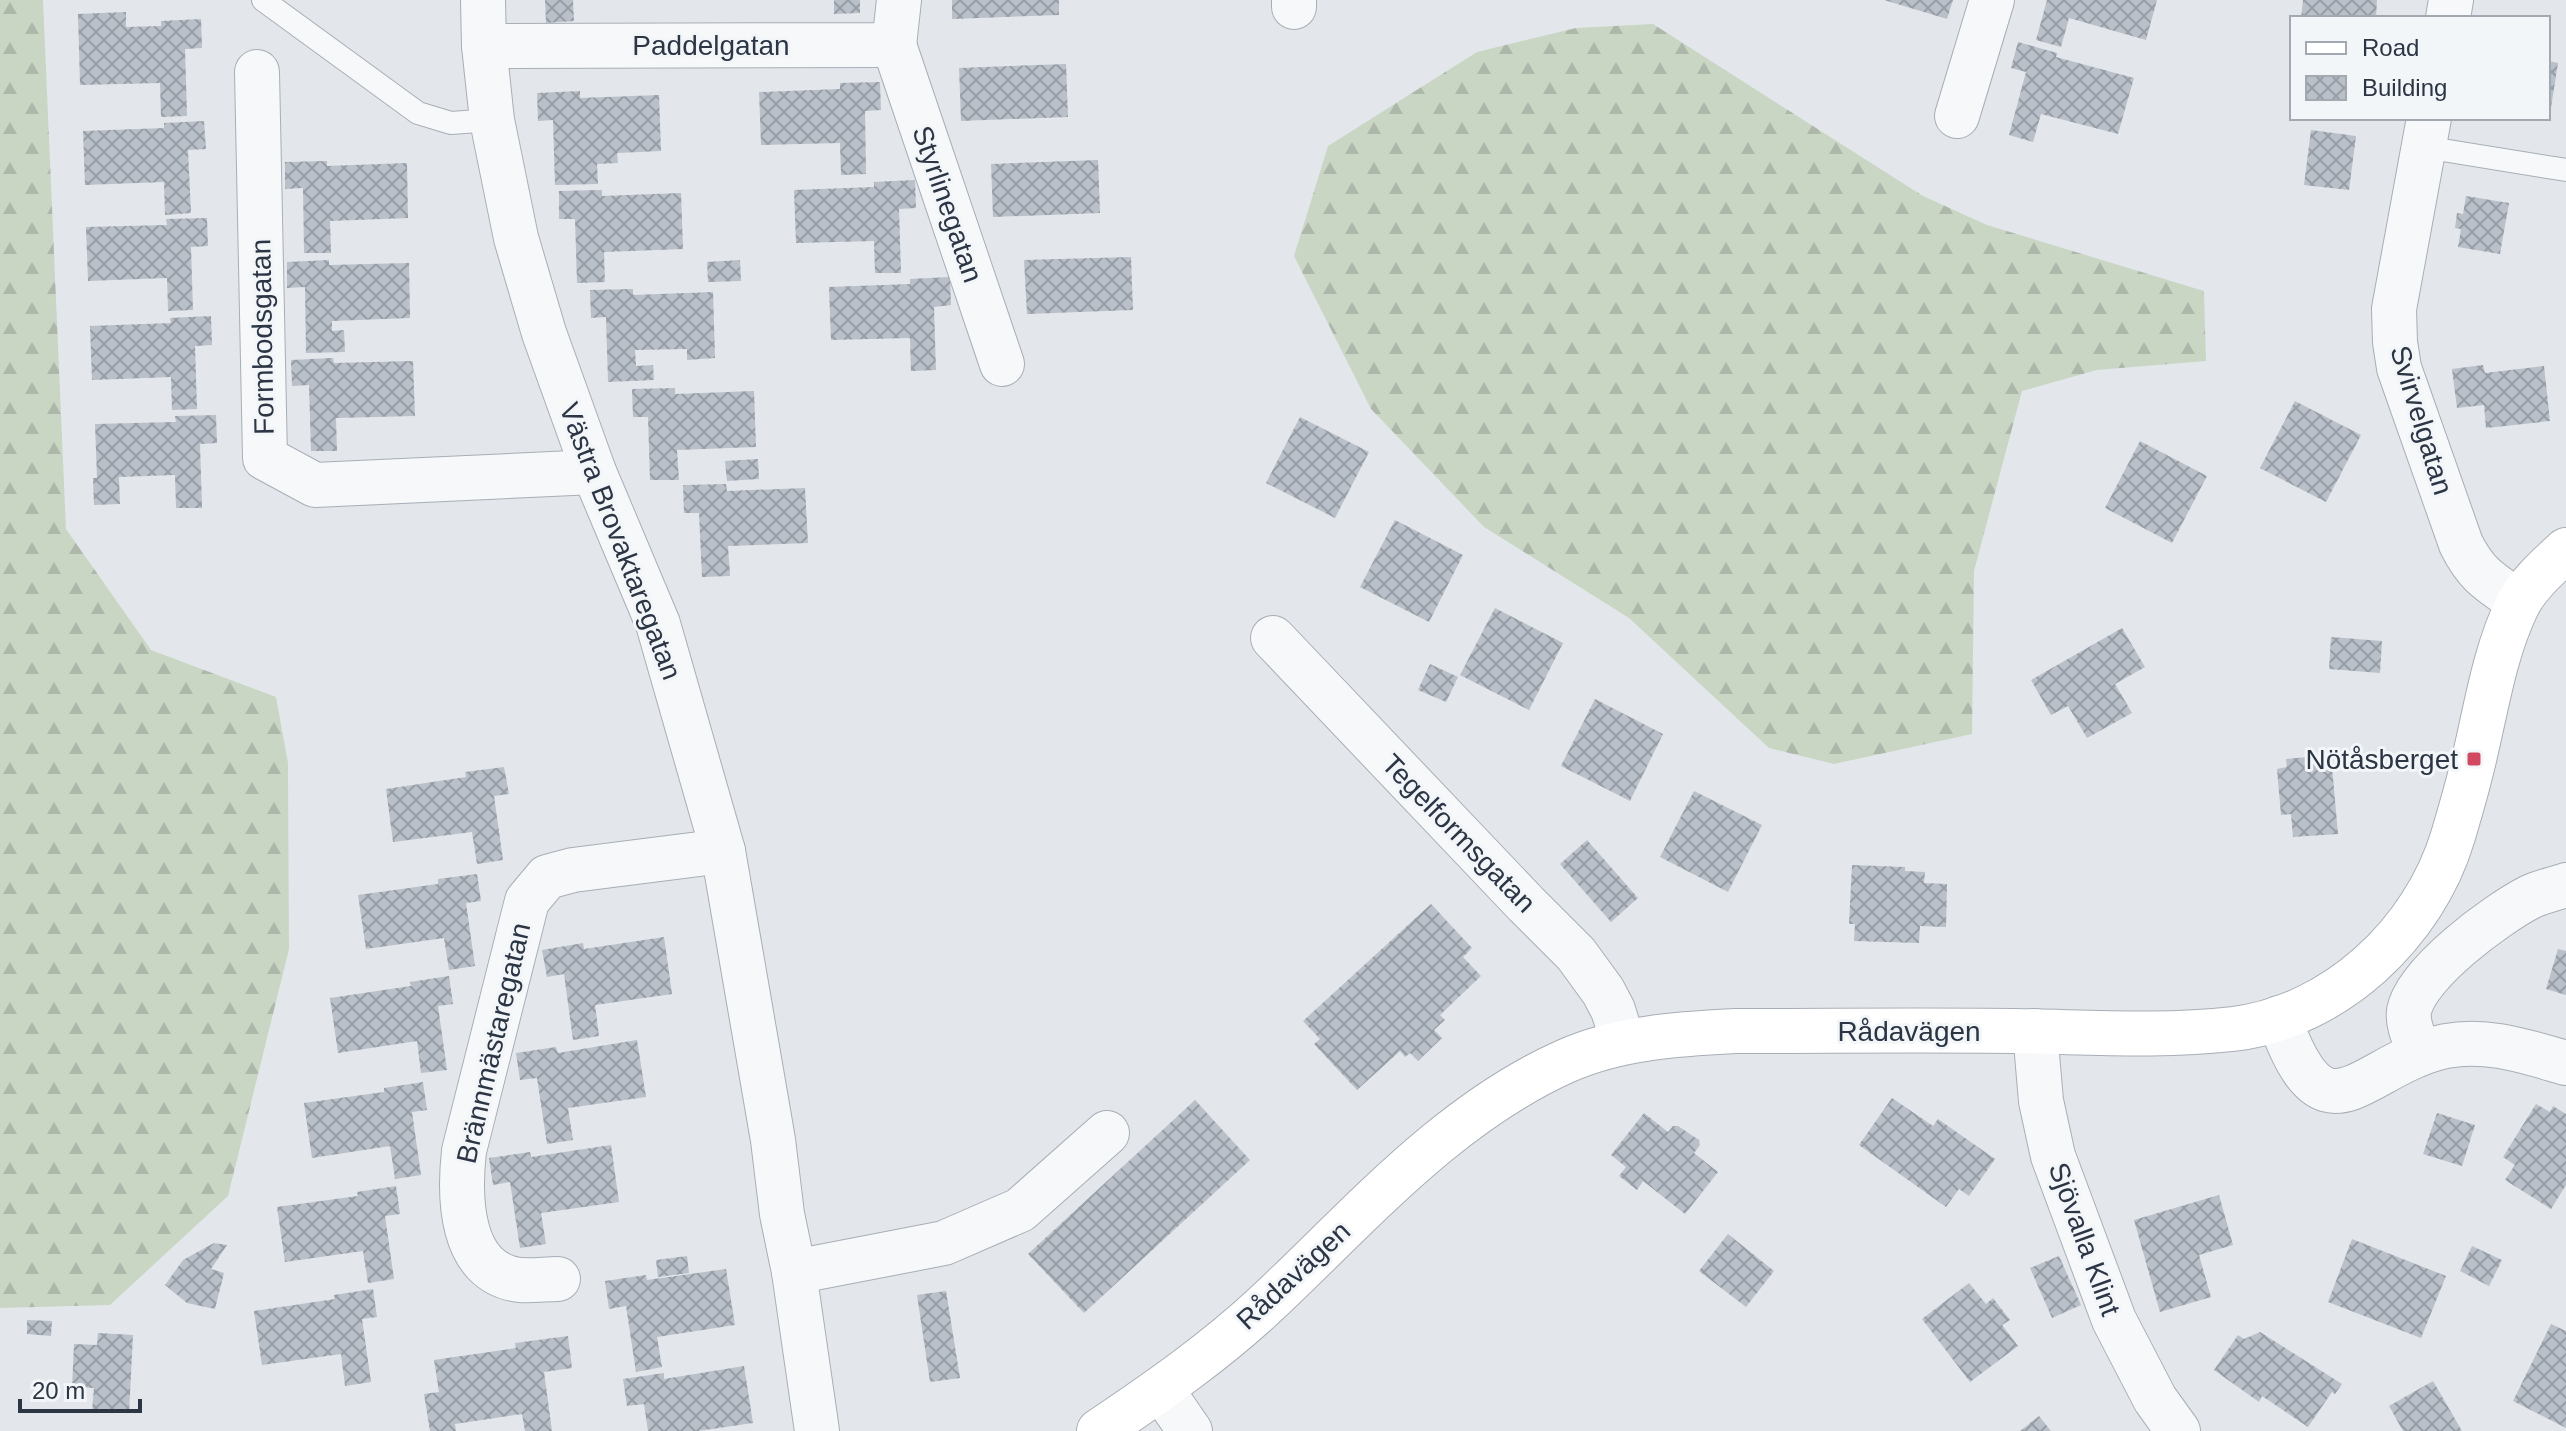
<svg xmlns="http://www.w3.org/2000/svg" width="2566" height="1431" viewBox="0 0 2566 1431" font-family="Arial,sans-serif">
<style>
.forest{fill:url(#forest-firs)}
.building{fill:url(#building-cross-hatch)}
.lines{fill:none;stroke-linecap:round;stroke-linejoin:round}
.lane-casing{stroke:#a8aeb6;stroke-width:24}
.street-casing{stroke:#a8aeb6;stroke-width:46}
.secondary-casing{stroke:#a8aeb6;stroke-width:46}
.lane{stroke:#f6f8fa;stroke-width:22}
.street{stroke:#f6f8fa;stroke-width:44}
.secondary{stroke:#fff;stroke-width:44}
.poi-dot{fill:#d14860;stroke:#f3f6f9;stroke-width:3}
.labels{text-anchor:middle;stroke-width:6;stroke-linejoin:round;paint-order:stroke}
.street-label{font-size:28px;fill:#2b3544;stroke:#f3f6f9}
.poi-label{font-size:28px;fill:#2b3544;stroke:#f3f6f9;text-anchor:end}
</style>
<defs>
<pattern id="forest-firs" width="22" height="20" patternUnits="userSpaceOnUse" patternTransform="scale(2)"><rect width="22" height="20" fill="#c9d6c4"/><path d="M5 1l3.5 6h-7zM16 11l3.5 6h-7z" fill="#adb8aa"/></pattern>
<pattern id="building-cross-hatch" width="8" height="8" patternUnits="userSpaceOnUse" patternTransform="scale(2)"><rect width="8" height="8" fill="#bac0c9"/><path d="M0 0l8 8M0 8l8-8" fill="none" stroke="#979da5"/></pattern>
</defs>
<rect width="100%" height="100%" fill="#e3e7ec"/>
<!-- forest -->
<g class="forest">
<polygon points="0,0 43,0 66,529 151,650 276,697 288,763 289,949 228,1196 110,1305 0,1308"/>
<polygon points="1653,24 1923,196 1987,225 2204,291 2206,361 2097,370 2022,391 1974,571 1972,734 1834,764 1769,748 1629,618 1484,527 1371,409 1294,256 1328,146 1477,52 1576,28"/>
</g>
<!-- building -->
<g class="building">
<polygon points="545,0 573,0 574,21 546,23"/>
<polygon points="834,0 860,0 860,13 834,14"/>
<polygon points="952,0 1059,0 1059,15 952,19"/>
<polygon points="1884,0 1953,0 1947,19"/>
<polygon points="2047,0 2157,0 2146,40 2069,18 2061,47 2036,40"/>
<polygon points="2303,0 2377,0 2376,18 2301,18"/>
<polygon points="126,12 126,27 161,26 161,21 201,19 202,48 185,49 187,116 161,117 160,83 80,85 78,14"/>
<polygon points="2018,42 2057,53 2056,57 2134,78 2118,134 2041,114 2033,142 2009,135 2026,72 2011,68"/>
<polygon points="2548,61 2558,63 2550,114 2548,114"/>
<polygon points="1066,64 1068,117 961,121 959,68"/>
<polygon points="880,82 881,110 865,111 866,174 841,175 840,143 761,145 759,92 840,89 840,83"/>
<polygon points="580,91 580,98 659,95 661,151 617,153 618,163 597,164 598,184 555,185 553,120 538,121 537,93"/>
<polygon points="204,121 206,149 188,150 191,213 165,215 164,182 85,185 83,131 164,128 164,123"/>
<polygon points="2311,130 2356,136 2349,190 2304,185"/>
<polygon points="1098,160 1100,213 993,217 991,164"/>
<polygon points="327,161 327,166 407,163 408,218 330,221 331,253 304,253 303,188 285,189 285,162"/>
<polygon points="915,180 916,208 899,209 901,273 875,273 874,241 796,243 794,190 874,187 874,182"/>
<polygon points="602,190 602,196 681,193 683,249 604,252 605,282 577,283 575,219 559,219 559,191"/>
<polygon points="2466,196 2509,203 2500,254 2458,247 2461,229 2455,228 2457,213 2463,214"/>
<polygon points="207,218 208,246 191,247 193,310 168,311 167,278 88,281 86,227 167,225 166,219"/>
<polygon points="1131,257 1133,310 1027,314 1024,260"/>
<polygon points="329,260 329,265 409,263 410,318 332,321 332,331 344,330 345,352 306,353 305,287 287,288 287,262"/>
<polygon points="740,260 741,281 708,282 707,262"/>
<polygon points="950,277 951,305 934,307 936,370 911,371 910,338 831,340 829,287 910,284 910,279"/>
<polygon points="633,289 633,295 713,292 715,358 687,360 687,349 635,350 636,366 653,365 654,380 608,382 606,317 591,318 590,290"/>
<polygon points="211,316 212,345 195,346 197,409 172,410 171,377 92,380 90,326 171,323 170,318"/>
<polygon points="333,358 334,363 413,361 415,416 336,418 337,451 311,451 309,385 292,386 291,360"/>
<polygon points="2483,365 2485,373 2544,366 2550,421 2486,428 2484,405 2457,408 2452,369"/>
<polygon points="675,388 675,394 754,391 756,447 677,450 679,480 650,480 648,417 633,417 632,389"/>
<polygon points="2295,401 2361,435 2326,502 2260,468"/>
<polygon points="216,415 217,443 200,444 202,508 176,508 175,475 119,477 120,504 94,505 93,478 97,478 95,424 176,422 175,416"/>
<polygon points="1300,417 1369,452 1335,518 1266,483"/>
<polygon points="2140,441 2207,476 2172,543 2105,508"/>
<polygon points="758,459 759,479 727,481 725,461"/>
<polygon points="726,484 727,491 805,488 808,543 728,546 730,576 702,577 699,513 684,513 683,485"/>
<polygon points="1395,520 1463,555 1429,622 1360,587"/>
<polygon points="1495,608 1563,643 1529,710 1460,675"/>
<polygon points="2122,628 2145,667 2115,684 2132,713 2087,738 2068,706 2051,715 2031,680"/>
<polygon points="2331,637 2382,641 2380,673 2329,669"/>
<polygon points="1430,664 1458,677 1446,702 1418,690"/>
<polygon points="1595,699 1663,734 1630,801 1561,766"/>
<polygon points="2331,755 2338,834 2293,837 2291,814 2281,815 2277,769 2287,767 2286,759"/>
<polygon points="504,767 509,794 494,796 503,860 477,864 472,832 393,842 386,789 466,777 465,772"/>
<polygon points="1694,791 1762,825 1728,892 1660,857"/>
<polygon points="1587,840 1638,898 1611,922 1560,864"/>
<polygon points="1852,865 1905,867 1905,871 1925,872 1924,883 1947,884 1946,927 1920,926 1919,943 1854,941 1855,924 1849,924"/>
<polygon points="477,874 481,901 466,903 475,966 449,970 444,938 366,949 358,895 438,884 438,879"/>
<polygon points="1431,904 1472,948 1463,957 1481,976 1440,1015 1445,1020 1434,1030 1442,1038 1418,1061 1410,1053 1405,1057 1400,1051 1357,1090 1314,1044 1320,1039 1303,1021"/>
<polygon points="664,937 672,994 595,1005 599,1036 573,1040 564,974 547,977 542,950 583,943 584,949"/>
<polygon points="2558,949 2566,951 2566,995 2546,989"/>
<polygon points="449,976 453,1004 438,1006 447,1070 421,1073 417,1041 338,1053 330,998 411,986 410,982"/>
<polygon points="637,1040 646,1097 568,1108 573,1140 547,1144 537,1078 520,1080 516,1053 556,1047 558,1053"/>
<polygon points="423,1082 427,1110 412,1112 421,1175 395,1179 390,1146 312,1158 304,1103 384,1092 384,1088"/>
<polygon points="1892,1098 1933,1126 1938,1119 1995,1159 1969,1196 1959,1189 1946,1207 1859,1145"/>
<polygon points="1195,1100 1250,1160 1084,1313 1028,1254"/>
<polygon points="2536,1104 2550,1112 2553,1106 2566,1114 2566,1185 2551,1209 2505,1180 2515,1165 2503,1157"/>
<polygon points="1644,1113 1668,1132 1673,1126 1678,1126 1699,1140 1700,1145 1694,1153 1718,1172 1685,1214 1643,1181 1637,1190 1619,1176 1626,1167 1611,1155"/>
<polygon points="2437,1113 2475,1125 2462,1166 2423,1154"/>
<polygon points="611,1145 619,1202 541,1213 546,1244 520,1248 510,1182 493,1185 489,1158 530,1152 531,1157"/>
<polygon points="396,1186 400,1214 385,1216 394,1279 368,1283 363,1251 285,1262 277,1207 358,1196 357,1192"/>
<polygon points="2219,1195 2233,1245 2199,1255 2211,1297 2160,1312 2134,1220"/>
<polygon points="1728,1234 1774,1271 1746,1307 1699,1271"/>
<polygon points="2352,1239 2446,1276 2421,1338 2328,1302"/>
<polygon points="214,1243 227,1245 211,1269 224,1273 215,1309 187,1303 165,1285 183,1260"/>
<polygon points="2472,1246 2502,1260 2489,1286 2460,1271"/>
<polygon points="687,1256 689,1273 658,1277 656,1260"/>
<polygon points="2059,1256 2081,1305 2052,1318 2030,1268"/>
<polygon points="726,1269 735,1325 657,1337 662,1367 636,1372 626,1306 609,1309 605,1281 646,1275 647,1280"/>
<polygon points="1969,1283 1986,1304 1993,1298 2010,1320 2002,1325 2018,1346 1970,1382 1922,1319"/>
<polygon points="373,1289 377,1317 362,1319 371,1382 345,1386 341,1354 262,1365 254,1311 335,1299 334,1295"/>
<polygon points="946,1291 960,1378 930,1382 917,1295"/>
<polygon points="27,1320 52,1321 51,1336 27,1334"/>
<polygon points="2551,1324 2566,1331 2566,1428 2513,1401"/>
<polygon points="2260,1332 2342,1384 2335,1394 2332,1392 2308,1427 2262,1396 2259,1402 2214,1370 2238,1335 2244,1339"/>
<polygon points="98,1333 133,1335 129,1413 92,1411 94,1388 72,1387 74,1344 97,1345"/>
<polygon points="568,1336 572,1368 544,1372 552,1431 525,1431 522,1414 455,1424 456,1431 430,1431 424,1394 439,1392 434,1360 516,1348 515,1343"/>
<polygon points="744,1366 753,1423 698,1431 648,1431 644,1404 627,1406 623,1379 664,1373 664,1379"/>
<polygon points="2433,1381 2462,1431 2403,1431 2389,1406"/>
<polygon points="2039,1416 2051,1431 2020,1431"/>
</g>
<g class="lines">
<defs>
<g id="lane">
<polyline points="263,0 418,113 451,123 492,120"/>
<polyline points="2424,147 2566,170"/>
</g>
<g id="street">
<polyline points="483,0 484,46 492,120 516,238 544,333 594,472 658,624 723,851 773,1140 782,1214 794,1272 817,1431"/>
<polyline points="1294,7 1294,0"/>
<polyline points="2448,18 2451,0"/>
<polyline points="894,45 1002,364"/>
<polyline points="484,46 894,45 899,0"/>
<polyline points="257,72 265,458 315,485 594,472"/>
<polyline points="1957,116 1992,0"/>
<path d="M2429,118L2394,309L2395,342L2399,368L2461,544C2477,576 2490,582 2519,602"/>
<polyline points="1273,638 1526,904 1576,954 1603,991 1613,1010 1623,1042"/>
<path d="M2279,1018C2326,1152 2360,1064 2446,1046C2488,1038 2527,1052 2566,1063"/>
<polyline points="2035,1031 2041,1101 2053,1156 2114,1320 2155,1399 2178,1431"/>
<path d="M2420,1053C2415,1040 2407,1025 2409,1011C2416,973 2497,914 2530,897C2541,892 2554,889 2566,885"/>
<polyline points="794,1272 944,1243 1020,1210 1107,1133"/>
<path d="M558,1279C546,1279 532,1281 520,1280C459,1273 459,1196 464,1151L527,901L547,877L573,870L723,851"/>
<polyline points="1161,1389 1190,1431"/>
</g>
<path id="secondary" d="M1099,1431C1157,1392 1216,1351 1267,1303C1360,1216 1447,1114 1566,1061C1620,1037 1680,1034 1737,1031C1830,1031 1923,1030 2015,1031C2088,1032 2161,1037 2233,1029C2335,1017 2424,933 2453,836C2461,809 2469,782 2475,755C2487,704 2495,651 2518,604C2529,583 2549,566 2566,550"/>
</defs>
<!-- lane casing -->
<use href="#lane" class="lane-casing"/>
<!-- street casing -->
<use href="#street" class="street-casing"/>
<!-- secondary casing -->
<use href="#secondary" class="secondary-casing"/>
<!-- lane -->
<use href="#lane" class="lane"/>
<!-- street -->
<use href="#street" class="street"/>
<!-- secondary -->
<use href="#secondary" class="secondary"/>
</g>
<!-- markers -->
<rect class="poi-dot" x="2466" y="751" width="16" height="16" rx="4"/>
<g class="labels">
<!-- street labels -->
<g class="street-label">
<text x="711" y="55">Paddelgatan</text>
<text transform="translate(948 204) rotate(71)" y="10">Styrlinegatan</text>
<text transform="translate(262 337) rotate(-91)" y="10">Formbodsgatan</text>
<text transform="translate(2422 420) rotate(73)" y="10">Svirvelgatan</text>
<text transform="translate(621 541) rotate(69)" y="10">Västra Brovaktaregatan</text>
<text transform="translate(1459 833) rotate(46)" y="10">Tegelformsgatan</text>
<text x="1909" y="1041">Rådavägen</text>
<text transform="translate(493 1043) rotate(-77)" y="10">Brännmästaregatan</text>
<text transform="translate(2085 1239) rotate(70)" y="10">Sjövalla Klint</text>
<text transform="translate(1293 1275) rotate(-43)" y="10">Rådavägen</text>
</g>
<!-- poi labels -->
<g class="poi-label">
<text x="2458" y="769">Nötåsberget</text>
</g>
</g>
<!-- legend -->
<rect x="2290" y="16" width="260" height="104" fill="#f3f6f9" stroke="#a3a9b1" stroke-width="2"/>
<rect x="2306" y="42" width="40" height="12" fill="#ffffff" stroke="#a3a9b1" stroke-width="2"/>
<text x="2362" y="56" font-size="24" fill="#2b3544">Road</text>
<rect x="2306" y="76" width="40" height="24" fill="url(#building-cross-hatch)" stroke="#a3a9b1" stroke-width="2"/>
<text x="2362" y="96" font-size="24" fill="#2b3544">Building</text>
<!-- scale -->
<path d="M20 1399v12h120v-12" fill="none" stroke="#2b3544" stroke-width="4"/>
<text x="32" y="1399" font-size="24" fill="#2b3544" stroke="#f3f6f9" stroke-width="6" paint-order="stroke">20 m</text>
</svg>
